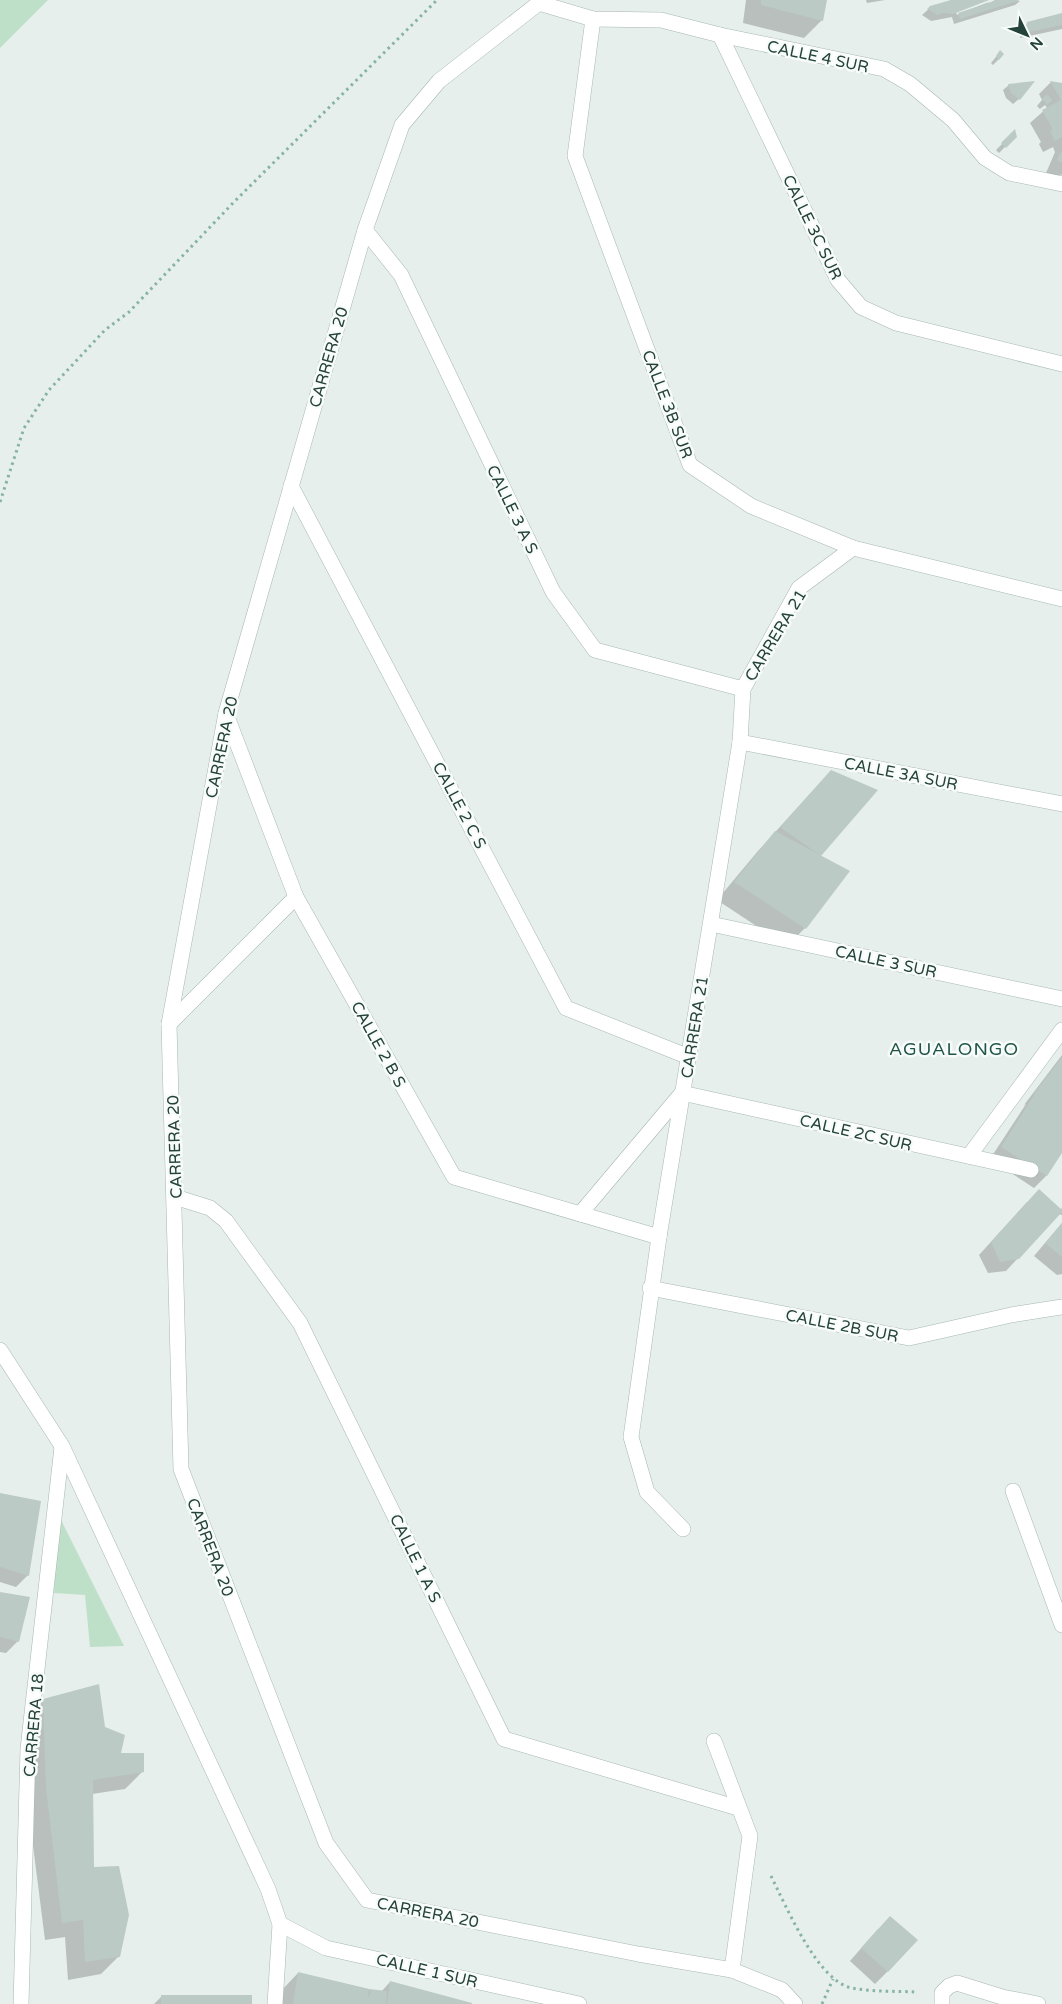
<svg xmlns="http://www.w3.org/2000/svg" width="1062" height="2004" viewBox="0 0 1062 2004" font-family="'Varela Round',sans-serif">
<style>
.green{fill:#bfe0c8}
.shadow{fill:#0003}
.building{fill:#bbcac4}
.lines{fill:none;stroke-linecap:round;stroke-linejoin:round}
.minor-casing{stroke:#a8b8b2;stroke-width:16}
.path{stroke:#86b3a5;stroke-width:3;stroke-dasharray:2.5 4;stroke-linecap:butt}
.minor{stroke:#fff;stroke-width:15}
.labels{text-anchor:middle;stroke-width:5;stroke-linejoin:round;paint-order:stroke}
.street-label{font-size:16px;fill:#24423a;stroke:#f7fbf9}
.neighbourhood-label{font-size:18px;letter-spacing:1px;fill:#1f5548;stroke:#f7fbf9}
</style>
<rect width="100%" height="100%" fill="#e6efeb"/>
<!-- green -->
<g class="green">
<polygon points="0,0 48,0 0,48"/>
<polygon points="58,1514 124,1646 90,1647 85,1595 54,1593"/>
</g>
<!-- shadow -->
<g class="shadow">
<polygon points="746,0 826,0 822,20 804,38 743,23"/>
<polygon points="866,0 885,0 867,3"/>
<polygon points="956,0 987,0 956,12 957,15 989,2 985,6 995,0 1020,1 1015,5 954,24 952,17 931,21 922,15 931,7"/>
<polygon points="1062,14 1062,29 1020,38 1022,29 1028,23"/>
<polygon points="1000,52 999,59 993,65 991,63"/>
<polygon points="1051,82 1062,84 1062,176 1061,174 1057,178 1046,173 1055,152 1053,147 1043,152 1039,144 1041,142 1030,123 1047,108 1045,105 1040,109 1037,106 1042,100 1039,94"/>
<polygon points="1009,85 1019,99 1013,104 1006,98 1003,90"/>
<polygon points="1014,132 1015,137 999,153 996,150"/>
<polygon points="831,771 819,856 805,928 787,946 717,900 758,851"/>
<polygon points="1062,1055 1062,1151 1046,1176 1034,1188 990,1159 1026,1104 1024,1105"/>
<polygon points="1027,1202 1061,1210 1062,1207 1062,1215 1059,1214 1006,1271 988,1273 979,1255"/>
<polygon points="1062,1223 1062,1274 1057,1275 1034,1256"/>
<polygon points="0,1494 28,1575 16,1587 0,1582"/>
<polygon points="0,1593 18,1641 6,1653 0,1652"/>
<polygon points="44,1700 103,1728 119,1754 143,1771 125,1789 92,1794 93,1868 119,1956 101,1974 68,1980 65,1937 45,1940 28,1806 26,1718"/>
<polygon points="878,1929 888,1971 875,1984 850,1961"/>
<polygon points="298,1973 381,1992 390,1982 469,2004 279,2004 281,1991"/>
<polygon points="162,1996 250,2004 154,2004"/>
</g>
<!-- building -->
<g class="building">
<polygon points="761,0 827,0 823,21 761,5"/>
<polygon points="951,0 989,0 953,14 942,13 938,15 927,9 930,6"/>
<polygon points="997,0 1020,0 960,19 958,13"/>
<polygon points="1062,13 1062,25 1025,33 1027,22"/>
<polygon points="1000,50 1004,54 999,60 996,56"/>
<polygon points="1035,81 1020,100 1011,93 1008,84"/>
<polygon points="1050,81 1062,83 1062,137 1055,141 1050,131 1053,130 1042,110 1061,100"/>
<polygon points="1047,94 1052,100 1047,105 1042,99"/>
<polygon points="1015,129 1017,137 1006,148 1001,143"/>
<polygon points="1062,150 1062,163 1057,160"/>
<polygon points="831,770 878,790 821,856 780,827"/>
<polygon points="775,831 850,871 806,929 734,882"/>
<polygon points="1062,1057 1062,1153 1047,1176 1001,1147 1035,1094 1033,1095"/>
<polygon points="1039,1189 1062,1210 1062,1212 1019,1259 1000,1262 991,1242"/>
<polygon points="1062,1223 1062,1257 1045,1243"/>
<polygon points="0,1493 41,1501 29,1576 0,1567"/>
<polygon points="0,1592 30,1597 19,1642 0,1637"/>
<polygon points="99,1684 105,1727 125,1735 121,1753 144,1753 144,1772 93,1780 94,1867 119,1866 129,1915 120,1957 85,1962 83,1920 62,1923 46,1788 43,1699"/>
<polygon points="890,1916 918,1940 888,1972 861,1948"/>
<polygon points="298,1972 369,1989 368,1998 371,1992 369,1989 387,1991 386,2004 293,2004"/>
<polygon points="390,1981 472,2003 472,2004 387,2004"/>
<rect x="161" y="1995" width="91" height="9"/>
</g>
<g class="lines">
<defs>
<g id="minor">
<polyline points="540,0 539,3 439,81 402,125 365,230 226,713 169,1024 181,1469 326,1843 367,1900 638,1954 732,1970 782,1990 795,2004"/>
<polyline points="539,3 593,19 661,20 720,35 884,69 910,84 953,120 985,158 1009,173 1062,184"/>
<polyline points="593,19 575,156 690,465 751,506 853,548 1062,599"/>
<polyline points="720,35 838,280 861,307 896,323 1062,364"/>
<polyline points="365,230 401,275 553,592 595,650 743,689"/>
<polyline points="291,486 566,1008 689,1057"/>
<polyline points="226,714 296,897 454,1177 659,1237"/>
<polyline points="740,742 1062,804"/>
<polyline points="711,924 1062,999"/>
<polyline points="169,1024 296,897"/>
<polyline points="969,1156 1062,1030"/>
<polyline points="175,1197 210,1208 226,1221 300,1323 504,1739 738,1808"/>
<polyline points="580,1214 682,1093 1031,1170"/>
<polyline points="650,1288 909,1338 1011,1315 1062,1307"/>
<polyline points="0,1350 62,1446 268,1889 280,1924 275,2004"/>
<polyline points="1013,1491 1062,1625"/>
<polyline points="683,1529 647,1492 631,1437 659,1237 740,742 743,689 799,588 853,548"/>
<polyline points="714,1741 750,1836 732,1970"/>
<polyline points="280,1924 326,1948 579,2004"/>
<polyline points="21,2004 28,1749 62,1447"/>
<polyline points="942,2004 942,1993 949,1986 957,1983 1002,1997 1038,2004"/>
</g>
</defs>
<!-- minor casing -->
<use href="#minor" class="minor-casing"/>
<!-- path -->
<g class="path">
<polyline points="0,502 24,428 49,390 105,330 129,312 233,203 437,0"/>
<path d="M771,1876C786,1906 818,1982 852,1988C872,1992 896,1991 916,1992"/>
<polyline points="822,2004 833,1979"/>
</g>
<!-- minor -->
<use href="#minor" class="minor"/>
</g>
<g class="labels">
<!-- street labels -->
<g class="street-label">
<text transform="translate(818 56) rotate(12)" y="6">CALLE 4 SUR</text>
<text transform="translate(813 227) rotate(64)" y="6">CALLE 3C SUR</text>
<text transform="translate(328 357) rotate(-74)" y="6">CARRERA 20</text>
<text transform="translate(668 404) rotate(69)" y="6">CALLE 3B SUR</text>
<text transform="translate(513 509) rotate(64)" y="6">CALLE 3 A S</text>
<text transform="translate(775 635) rotate(-59)" y="6">CARRERA 21</text>
<text transform="translate(221 747) rotate(-78)" y="6">CARRERA 20</text>
<text transform="translate(901 773) rotate(11)" y="6">CALLE 3A SUR</text>
<text transform="translate(460 805) rotate(62)" y="6">CALLE 2 C S</text>
<text transform="translate(886 961) rotate(12)" y="6">CALLE 3 SUR</text>
<text transform="translate(694 1027) rotate(-81)" y="6">CARRERA 21</text>
<text transform="translate(379 1044) rotate(61)" y="6">CALLE 2 B S</text>
<text transform="translate(856 1132) rotate(13)" y="6">CALLE 2C SUR</text>
<text transform="translate(174 1147) rotate(-92)" y="6">CARRERA 20</text>
<text transform="translate(842 1325) rotate(11)" y="6">CALLE 2B SUR</text>
<text transform="translate(211 1547) rotate(69)" y="6">CARRERA 20</text>
<text transform="translate(416 1558) rotate(64)" y="6">CALLE 1 A S</text>
<text transform="translate(33 1725) rotate(-85)" y="6">CARRERA 18</text>
<text transform="translate(428 1912) rotate(11)" y="6">CARRERA 20</text>
<text transform="translate(427 1970) rotate(13)" y="6">CALLE 1 SUR</text>
</g>
<!-- neighbourhood labels -->
<g class="neighbourhood-label">
<text x="954" y="1055">AGUALONGO</text>
</g>
</g>
<!-- north arrow -->
<g transform="translate(1027 35) rotate(133)" stroke="#f7fbf9" stroke-width="4" paint-order="stroke">
<path d="M0-4L9 19L0 12L-9 19Z" fill="#24423a"/>
<text y="-8" font-size="14" font-weight="bold" text-anchor="middle" fill="#24423a">N</text>
</g>
</svg>
